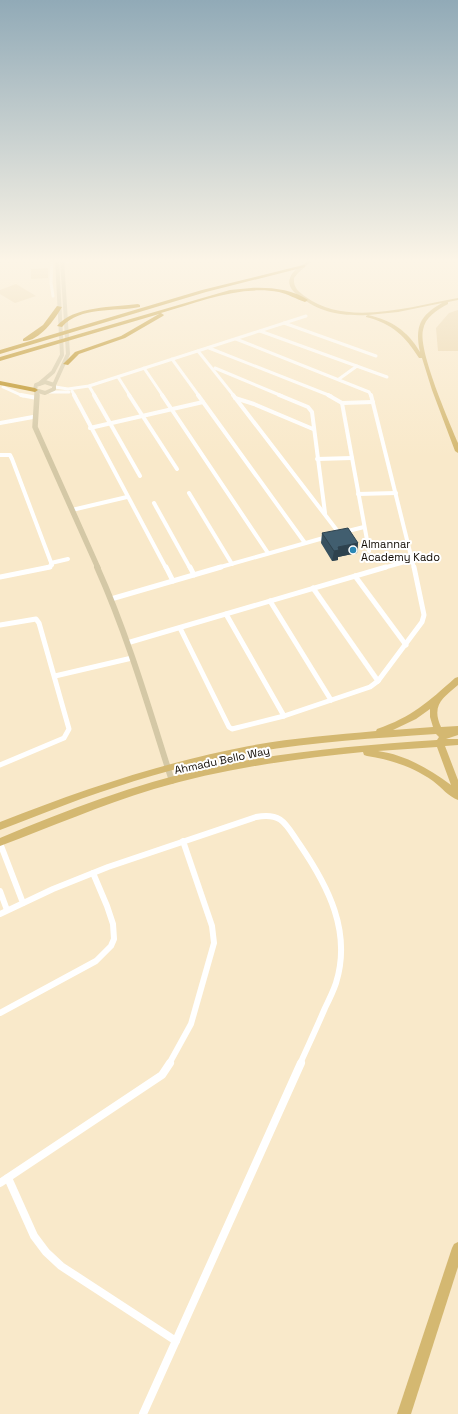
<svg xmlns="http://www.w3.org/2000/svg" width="458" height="1414" viewBox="0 0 458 1414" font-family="'Space Grotesk',sans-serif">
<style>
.green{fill:#ead4a8}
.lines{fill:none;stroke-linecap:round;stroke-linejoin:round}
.street-far4{stroke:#fff;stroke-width:3}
.street-far3{stroke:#fff;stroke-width:4}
.street-far2{stroke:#fff;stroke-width:5}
.street-far1{stroke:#fff;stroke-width:6}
.street{stroke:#fff;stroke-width:8}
.secondary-far2{stroke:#d4c8a6;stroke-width:4}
.secondary-far1{stroke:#d4c8a6;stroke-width:5.5}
.secondary{stroke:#d4c8a6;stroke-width:6}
.primary{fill:#d4b871;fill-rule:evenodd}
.highway{fill:#b78912;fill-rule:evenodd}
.wall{fill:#38515f}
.shaded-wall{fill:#2e424e}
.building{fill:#415e6f;stroke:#2e424e}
.poi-dot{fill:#2b87b4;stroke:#fff;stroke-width:1.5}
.labels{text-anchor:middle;stroke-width:4;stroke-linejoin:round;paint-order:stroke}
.poi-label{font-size:11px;fill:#100a02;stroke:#fff;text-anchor:start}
.street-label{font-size:11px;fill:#100a02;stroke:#fff}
</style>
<rect width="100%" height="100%" fill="#f9e9ca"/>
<!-- green -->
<g class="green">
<polygon points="48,268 48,278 31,279 31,269"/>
<polygon points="16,284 36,296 15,303 0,294 0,290"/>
<polygon points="458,310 458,351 438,351 436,328 449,313"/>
</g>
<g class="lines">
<!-- street-far4 -->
<g class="street-far4">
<polyline points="52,259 51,283 53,296"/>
<polyline points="58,262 92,259"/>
<polyline points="284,323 376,356"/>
<polyline points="260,331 387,377"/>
<polyline points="236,339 369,392 371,396"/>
<polyline points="209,348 331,396"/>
<polyline points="198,351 234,396"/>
<polyline points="172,359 199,396"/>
<polyline points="144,368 163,396"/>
<polyline points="215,368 282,396"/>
<polyline points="118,377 130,396"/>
<polyline points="339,379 357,366"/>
<polyline points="89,386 95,396"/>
<polyline points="3,387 23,396"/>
<polyline points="55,387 68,389 89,386 306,316"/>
<polyline points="72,391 75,396"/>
<polyline points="50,392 69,392"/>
</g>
<!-- street-far3 -->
<g class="street-far3">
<polyline points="21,395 37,398"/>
<polyline points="74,395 166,568"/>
<polyline points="94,395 140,476"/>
<polyline points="129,395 177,469"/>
<polyline points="162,395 268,553"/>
<polyline points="198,395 305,543"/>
<polyline points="233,395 339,533"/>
<polyline points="279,395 308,407 312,412 325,513"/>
<polyline points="328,395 342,403 373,402"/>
<polyline points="371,395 414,568"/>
<polyline points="235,398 254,404 313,429"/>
<polyline points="342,403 369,551"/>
<polyline points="0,423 33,417"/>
<polyline points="90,428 203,402"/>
<polyline points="0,455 10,455 12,459 52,565 46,568"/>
<polyline points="317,459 352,458"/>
<polyline points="189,493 232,564"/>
<polyline points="358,494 396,493"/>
<polyline points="154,503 190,568"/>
<polyline points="72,510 127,497"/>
<polyline points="344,532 364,527"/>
<polyline points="51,563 68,559"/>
<polyline points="217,568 327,537"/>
<polyline points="383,568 412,560"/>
</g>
<!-- street-far2 -->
<g class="street-far2">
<polyline points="166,567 173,581"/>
<polyline points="190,567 194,575"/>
<polyline points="355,576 406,645"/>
<polyline points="0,577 50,567"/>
<polyline points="313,588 378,681"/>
<polyline points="111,599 221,567"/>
<polyline points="270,601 331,700"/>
<polyline points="226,614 284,716"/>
<polyline points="0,625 36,619 39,623 69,729 64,738 0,765"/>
<polyline points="180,628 229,727 232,729 284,716 370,687 378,681 422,622 424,615 414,567"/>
<polyline points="127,643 386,567"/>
<polyline points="55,676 132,658"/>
</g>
<!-- street-far1 -->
<g class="street-far1">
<polyline points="0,843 23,903"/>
<polyline points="0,891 7,910"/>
<path d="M0,914L53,889L108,867L256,817C283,812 286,825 300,845C328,886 352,932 336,983C333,992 329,1000 325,1008C317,1027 308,1046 300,1064"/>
<polyline points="0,1013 96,961 111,946 114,939 113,924 107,906 93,873"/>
<polyline points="169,1064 191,1024 214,943 212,926 183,841"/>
</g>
<!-- street -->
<g class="street">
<polyline points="8,1178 34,1236 46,1252 61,1266 176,1341"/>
<polyline points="0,1183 162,1075 170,1063"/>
<polyline points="143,1414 301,1063"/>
</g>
<!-- secondary-far2 -->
<g class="secondary-far2">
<polygon points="45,382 54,385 54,389 45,393 35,390 36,385"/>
<polyline points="39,384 53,372 62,355 57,259"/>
<polyline points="54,385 68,354 62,259"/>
<polyline points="36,391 37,396"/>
</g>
<!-- secondary-far1 -->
<polyline class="secondary-far1" points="37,395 35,427 98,568"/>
<!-- secondary -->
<path class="secondary" d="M97,567C128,636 149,709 172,781"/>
<!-- primary -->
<g class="primary">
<path d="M310,259H314L298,273L294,278C293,288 299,292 306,297C346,327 413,306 458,298V300L448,302V304C437,310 425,317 423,330C418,351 449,421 458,443V453L455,451L432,390L422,358H419C405,336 393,324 366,317V316L368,315C340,316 321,313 299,296C293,292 287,285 290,278C293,269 304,265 310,259ZM442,303C419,316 415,327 420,352C408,331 391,320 368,315L398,312Z"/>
<path d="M458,677V685C443,698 431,705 441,727L458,726V735L446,739H458V745L445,746L458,780V800C449,797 441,787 433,781C413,767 392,760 367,756L364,755L363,752C292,759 222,769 154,789C101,805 51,827 0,846V838C67,810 135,784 206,768C282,752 360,745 437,740L439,737L436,734C363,739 291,743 219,759C167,770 115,786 65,805C43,813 22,822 0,830V822C81,790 164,762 249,746C291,738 334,735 376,731L377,729C412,717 428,702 455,678ZM430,709V717L433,727L393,730L416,719ZM437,747L451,785C429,769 406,755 378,751Z"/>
<polygon points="458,1242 458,1267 411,1414 397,1414 452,1248 454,1244"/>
</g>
<!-- highway -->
<g class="highway">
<polygon points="303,265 305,265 305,267 206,292 0,354 0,350 202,290"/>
<path d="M251,288C269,287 292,289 308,300L305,302C296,299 288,294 279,292C239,285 199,302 161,313L164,315L163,316L125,338L79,354L68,365L63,364L75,352L121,336L159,314L0,361V357L230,290Z"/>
<path d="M138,304L140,305V307C115,312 80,306 62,327L57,326C73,306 114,307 138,304Z"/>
<path d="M57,306L62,307C55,319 39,342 23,341V339L43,325Z"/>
<polygon points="0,381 35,388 38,390 35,392 0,385"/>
</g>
</g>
<!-- wall -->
<polygon class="wall" points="322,533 358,543 357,553 338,557 338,560 332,561 321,543"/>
<!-- shaded-wall -->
<polygon class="shaded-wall" points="358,543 357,553 338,557 338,560 332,561 334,551 338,547"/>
<!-- building -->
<polygon class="building" points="348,528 358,543 338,547 339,550 334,551 322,533"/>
<!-- sky -->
<linearGradient id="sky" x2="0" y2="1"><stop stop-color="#91aab7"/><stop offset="0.57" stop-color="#fcf5e7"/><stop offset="1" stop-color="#fcf5e7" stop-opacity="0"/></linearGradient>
<rect width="458" height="457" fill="url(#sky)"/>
<!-- markers -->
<circle class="poi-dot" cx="353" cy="550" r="4"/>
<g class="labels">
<!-- poi labels -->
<g class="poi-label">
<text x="361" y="548">Almannar<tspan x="361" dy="13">Academy Kado</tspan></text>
</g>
<!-- street labels -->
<g class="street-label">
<text transform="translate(222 760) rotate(-12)" y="4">Ahmadu Bello Way</text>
</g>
</g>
</svg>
